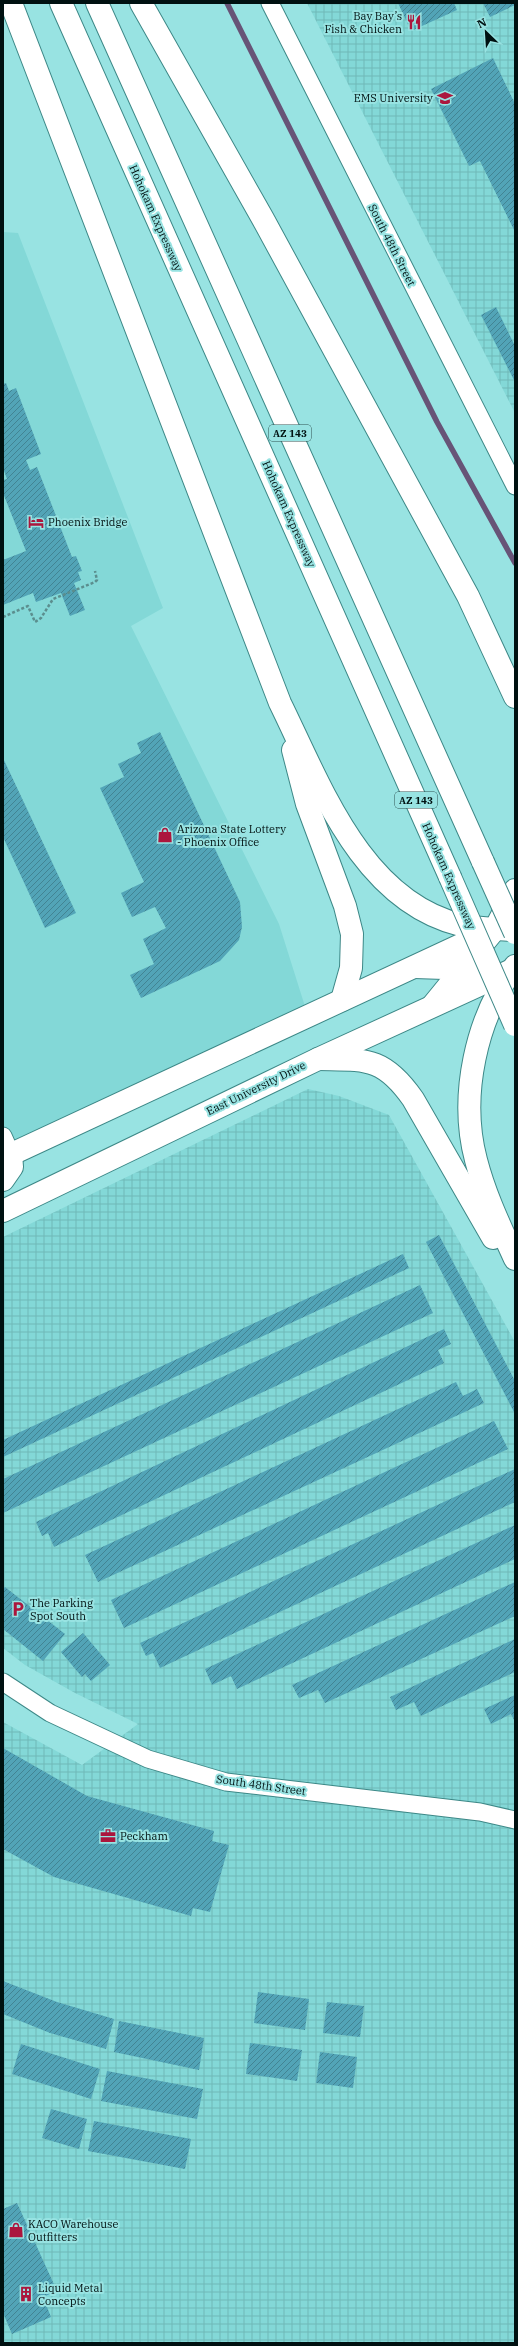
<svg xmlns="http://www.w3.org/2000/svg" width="518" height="2346" viewBox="0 0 518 2346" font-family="'IBM Plex Serif',serif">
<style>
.built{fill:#83d8d7}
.industrial{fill:url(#industrial-grid)}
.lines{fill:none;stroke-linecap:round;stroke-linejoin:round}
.stream{stroke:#675477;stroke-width:5.5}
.building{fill:url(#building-hatch)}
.street-casing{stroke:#3d8887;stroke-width:19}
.primary-casing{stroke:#3d8887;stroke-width:24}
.highway-casing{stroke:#3d8887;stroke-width:24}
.path{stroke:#5b8e8e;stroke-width:2.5;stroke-dasharray:3 2;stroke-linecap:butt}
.street{stroke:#fff;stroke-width:17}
.primary{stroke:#fff;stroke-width:22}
.highway{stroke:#fff;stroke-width:22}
.highway-bridge-casing{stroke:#3d8887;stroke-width:24;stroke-linecap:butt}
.highway-bridge{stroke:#fff;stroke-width:22}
.labels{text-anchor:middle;stroke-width:4;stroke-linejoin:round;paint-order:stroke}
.shield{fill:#98e3e2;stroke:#2e5050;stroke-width:1}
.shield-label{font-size:10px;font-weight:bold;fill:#011}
.poi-label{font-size:11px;fill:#011;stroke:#98e3e2;text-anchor:start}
.street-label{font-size:11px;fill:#011;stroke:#98e3e2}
</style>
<defs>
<pattern id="industrial-grid" width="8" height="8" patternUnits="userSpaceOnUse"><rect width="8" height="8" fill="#83d8d7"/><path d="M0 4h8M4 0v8" fill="none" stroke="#6fb8b8"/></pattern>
<pattern id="building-hatch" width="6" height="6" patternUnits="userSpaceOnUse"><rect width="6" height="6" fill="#52a4b7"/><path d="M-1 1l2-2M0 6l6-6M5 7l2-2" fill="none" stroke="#428493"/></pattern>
</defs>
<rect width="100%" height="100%" fill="#98e3e2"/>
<!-- built -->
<polygon class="built" points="3,232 18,233 163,608 131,626 279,924 308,1016 3,1158"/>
<!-- industrial -->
<g class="industrial">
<polygon points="307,3 515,3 515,413"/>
<polygon points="308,1089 339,1096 389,1115 515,1342 515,2343 3,2343 3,1722 82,1765 138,1724 75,1693 25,1665 3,1648 3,1237"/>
</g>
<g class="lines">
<!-- stream -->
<polyline class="stream" points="227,3 437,422 515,563"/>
</g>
<!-- building -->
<g class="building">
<polygon points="398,3 454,3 457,10 411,31"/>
<polygon points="483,3 515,3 515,5 490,17"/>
<polygon points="493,58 515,104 515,232 480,161 469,166 431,89"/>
<polygon points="496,307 515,346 515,382 481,315"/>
<polygon points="6,383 9,391 16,388 41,454 26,460 30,470 37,467 72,557 76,556 82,571 78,572 81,580 74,583 85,610 70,616 61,593 36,602 33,593 3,605 3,560 26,551 3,493 3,480 7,479 3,468 3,384"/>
<polygon points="160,732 240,902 242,927 239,940 220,961 141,998 130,975 154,964 143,939 166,928 155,907 132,917 121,893 144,882 100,788 124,777 118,764 141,753 137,743"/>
<polygon points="3,758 76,913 45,928 3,837"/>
<polygon points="439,1235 515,1381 515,1414 426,1242"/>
<polygon points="403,1254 409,1268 3,1457 3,1440"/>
<polygon points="420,1285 433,1313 3,1513 3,1479"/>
<polygon points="444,1329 451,1344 438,1350 444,1363 54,1547 48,1533 42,1536 36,1522"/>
<polygon points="456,1382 463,1396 477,1389 484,1403 98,1582 85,1555"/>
<polygon points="494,1421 508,1449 124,1628 111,1600"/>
<polygon points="515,1469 515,1502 160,1668 153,1653 146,1656 140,1643"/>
<polygon points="515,1525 515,1559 237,1689 231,1676 212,1685 205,1669"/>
<polygon points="515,1582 515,1616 325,1703 318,1690 299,1698 292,1685"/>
<polygon points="5,1587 65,1634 43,1661 3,1629 3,1589"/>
<polygon points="83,1633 110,1665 91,1681 85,1674 82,1677 61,1652"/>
<polygon points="515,1639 515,1672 421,1716 414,1702 396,1710 390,1697"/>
<polygon points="515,1695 515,1722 511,1714 491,1724 484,1709"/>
<polygon points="3,1748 87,1796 214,1831 212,1841 229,1845 210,1912 193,1908 191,1916 54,1877 3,1849"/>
<polygon points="3,1981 57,2002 114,2019 106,2049 50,2033 3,2014"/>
<polygon points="258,1992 309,1999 305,2030 254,2023"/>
<polygon points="327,2002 364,2006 360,2037 323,2033"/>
<polygon points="119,2021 204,2038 199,2070 114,2052"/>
<polygon points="250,2043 302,2050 297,2081 246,2074"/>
<polygon points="21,2044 100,2069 91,2099 12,2074"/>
<polygon points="320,2052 357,2057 353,2088 316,2083"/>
<polygon points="107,2071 203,2089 197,2119 101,2101"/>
<polygon points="51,2109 87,2119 79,2149 42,2138"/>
<polygon points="94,2121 191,2139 185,2169 88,2151"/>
<polygon points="17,2203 57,2291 43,2297 51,2317 12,2334 3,2313 3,2209"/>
</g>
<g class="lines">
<defs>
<g id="street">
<polyline points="270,3 515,486"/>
<polyline points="3,1136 11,1154"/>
<polyline points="3,1682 50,1713 148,1759 226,1782 480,1812 515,1820"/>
</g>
<g id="primary">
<polyline points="3,1158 493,930"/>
<polyline points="3,1180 12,1167 11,1154"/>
<polyline points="3,1211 318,1059 512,970"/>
</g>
<g id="highway">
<path d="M11,3L280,703C320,784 361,901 461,925C479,929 497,929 515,930"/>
<polyline points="61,3 450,877"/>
<polyline points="97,3 483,862"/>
<polyline points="141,3 263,219 468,596 515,697"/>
<polyline points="293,750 307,804 345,906 352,934 351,968 342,1000"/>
<path d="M515,966C476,1018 459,1096 476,1160C485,1195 500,1226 515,1259"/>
<polyline points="415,967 474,969"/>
<polyline points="433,1005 495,929 515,890"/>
<path d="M318,1059C365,1060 383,1056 413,1099L493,1238"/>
</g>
</defs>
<!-- street casing -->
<use href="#street" class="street-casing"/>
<!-- primary casing -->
<use href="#primary" class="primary-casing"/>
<!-- highway casing -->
<use href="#highway" class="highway-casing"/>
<!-- path -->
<polyline class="path" points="3,617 28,606 35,622 41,618 53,599 95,582 97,580 95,571"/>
<!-- street -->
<use href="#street" class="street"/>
<!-- primary -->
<use href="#primary" class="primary"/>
<!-- highway -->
<use href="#highway" class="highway"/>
<defs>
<g id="highway-bridge">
<polyline points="483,862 515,933"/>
<polyline points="450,877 515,1025"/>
</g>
</defs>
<!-- highway-bridge casing -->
<use href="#highway-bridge" class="highway-bridge-casing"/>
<!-- highway-bridge -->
<use href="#highway-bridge" class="highway-bridge"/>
</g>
<!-- icons -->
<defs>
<symbol id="restaurant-bare" viewBox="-9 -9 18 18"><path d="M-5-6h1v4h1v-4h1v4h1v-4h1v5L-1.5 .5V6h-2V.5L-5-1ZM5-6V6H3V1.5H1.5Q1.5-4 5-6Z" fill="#ab163d" stroke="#98e3e2" stroke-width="2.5" paint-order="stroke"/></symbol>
<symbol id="university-bare" viewBox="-9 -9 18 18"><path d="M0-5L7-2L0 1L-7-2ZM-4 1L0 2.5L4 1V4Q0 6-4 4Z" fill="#ab163d" stroke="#98e3e2" stroke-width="2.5" paint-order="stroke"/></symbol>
<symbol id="hotel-bare" viewBox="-9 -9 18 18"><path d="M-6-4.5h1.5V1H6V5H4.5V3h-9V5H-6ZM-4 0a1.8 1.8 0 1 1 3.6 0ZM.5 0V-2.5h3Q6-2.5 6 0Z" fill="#ab163d" stroke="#98e3e2" stroke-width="2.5" paint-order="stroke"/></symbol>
<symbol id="shop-bare" viewBox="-9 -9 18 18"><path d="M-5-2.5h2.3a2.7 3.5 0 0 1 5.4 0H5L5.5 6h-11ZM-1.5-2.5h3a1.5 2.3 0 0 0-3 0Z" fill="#ab163d" stroke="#98e3e2" stroke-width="2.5" paint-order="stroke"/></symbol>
<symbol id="parking-bare" viewBox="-9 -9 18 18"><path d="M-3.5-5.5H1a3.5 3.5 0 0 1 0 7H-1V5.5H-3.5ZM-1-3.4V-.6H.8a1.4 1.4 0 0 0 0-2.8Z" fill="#ab163d" stroke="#98e3e2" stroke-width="2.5" paint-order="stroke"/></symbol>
<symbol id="office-bare" viewBox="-9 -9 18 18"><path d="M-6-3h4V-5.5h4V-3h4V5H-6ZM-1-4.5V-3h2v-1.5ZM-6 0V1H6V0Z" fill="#ab163d" stroke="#98e3e2" stroke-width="2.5" paint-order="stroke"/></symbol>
<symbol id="building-bare" viewBox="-9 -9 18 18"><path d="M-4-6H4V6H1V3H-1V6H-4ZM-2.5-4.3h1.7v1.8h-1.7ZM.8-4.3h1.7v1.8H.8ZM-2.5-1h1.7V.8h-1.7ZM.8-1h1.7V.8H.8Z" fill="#ab163d" stroke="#98e3e2" stroke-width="2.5" paint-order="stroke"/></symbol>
</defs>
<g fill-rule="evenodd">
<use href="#restaurant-bare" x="403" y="11" width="22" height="22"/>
<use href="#university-bare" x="434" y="87" width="22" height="22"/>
<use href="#hotel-bare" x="25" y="511" width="22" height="22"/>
<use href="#shop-bare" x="154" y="824" width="22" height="22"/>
<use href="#parking-bare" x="7" y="1598" width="22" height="22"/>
<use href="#office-bare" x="97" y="1825" width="22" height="22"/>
<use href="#shop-bare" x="5" y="2219" width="22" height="22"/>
<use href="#building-bare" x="15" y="2283" width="22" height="22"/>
</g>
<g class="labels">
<!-- shield labels -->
<g class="shield">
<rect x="269" y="425" width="42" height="16" rx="3"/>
<rect x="395" y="792" width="42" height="16" rx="3"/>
</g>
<g class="shield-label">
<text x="290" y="437">AZ 143</text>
<text x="416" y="804">AZ 143</text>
</g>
<!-- poi labels -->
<g class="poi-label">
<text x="402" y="20" text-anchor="end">Bay Bay’s<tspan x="402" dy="13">Fish &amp; Chicken</tspan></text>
<text x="433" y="102" text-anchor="end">EMS University</text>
<text x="48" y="526">Phoenix Bridge</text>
<text x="177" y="833">Arizona State Lottery<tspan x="177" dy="13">- Phoenix Office</tspan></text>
<text x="30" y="1607">The Parking<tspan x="30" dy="13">Spot South</tspan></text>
<text x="120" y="1840">Peckham</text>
<text x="28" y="2228">KACO Warehouse<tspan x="28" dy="13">Outfitters</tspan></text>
<text x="38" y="2292">Liquid Metal<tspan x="38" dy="13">Concepts</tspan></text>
</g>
<!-- street labels -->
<g class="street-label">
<text transform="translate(156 218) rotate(66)" y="4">Hohokam Expressway</text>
<text transform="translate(392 245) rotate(63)" y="4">South 48th Street</text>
<text transform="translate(289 514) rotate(66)" y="4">Hohokam Expressway</text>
<text transform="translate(449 876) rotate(66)" y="4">Hohokam Expressway</text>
<text transform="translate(256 1088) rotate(-26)" y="4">East University Drive</text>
<text transform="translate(261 1785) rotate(8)" y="4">South 48th Street</text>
</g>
</g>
<!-- border -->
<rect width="518" height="2346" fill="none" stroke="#001111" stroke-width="8"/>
<!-- north arrow -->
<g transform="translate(486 32) rotate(335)" stroke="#98e3e2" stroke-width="3" paint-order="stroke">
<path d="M0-3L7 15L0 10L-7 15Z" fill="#001111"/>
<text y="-6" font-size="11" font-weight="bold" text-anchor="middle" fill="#001111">N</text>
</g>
</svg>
